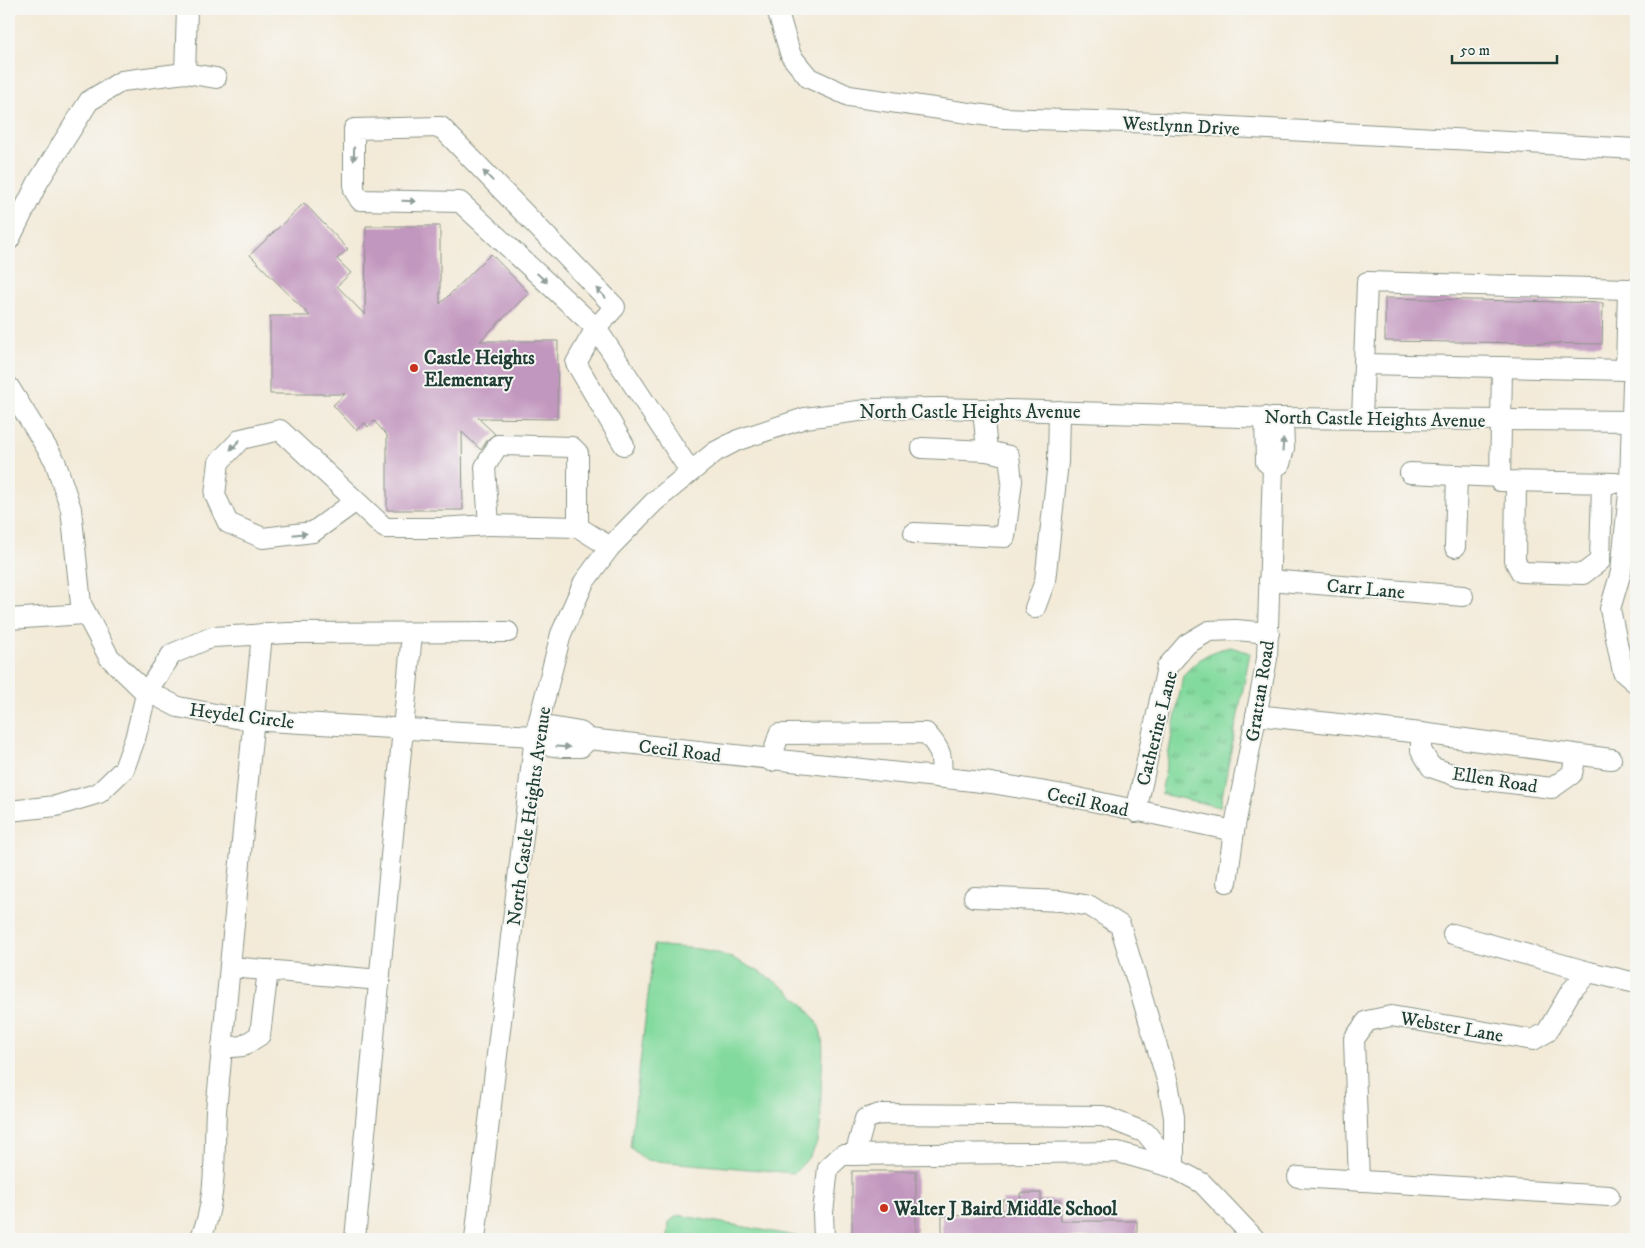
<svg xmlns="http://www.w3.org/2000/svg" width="1645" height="1248" viewBox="0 0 1645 1248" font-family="'IM FELL DW Pica',serif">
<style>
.grass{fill:url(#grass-tufts);stroke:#518c69}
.pitch{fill:#83da9e;stroke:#518c69}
.building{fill:#c297bf}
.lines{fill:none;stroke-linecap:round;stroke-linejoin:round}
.minor-casing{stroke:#899486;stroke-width:22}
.minor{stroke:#fff;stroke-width:20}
.oneway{fill:#8f9e9a}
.poi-dot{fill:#c8321e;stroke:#f6f6f2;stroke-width:2}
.labels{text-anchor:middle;stroke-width:4;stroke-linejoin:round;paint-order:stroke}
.street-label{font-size:19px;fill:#1f3d34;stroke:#f6f6f2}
.poi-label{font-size:19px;font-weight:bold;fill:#1f3d34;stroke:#f6f6f2;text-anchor:start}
</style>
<defs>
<pattern id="grass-tufts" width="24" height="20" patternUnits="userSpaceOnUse" patternTransform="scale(1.25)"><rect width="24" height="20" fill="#83da9e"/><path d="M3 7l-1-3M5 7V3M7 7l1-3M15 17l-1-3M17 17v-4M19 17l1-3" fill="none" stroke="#6bb282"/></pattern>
</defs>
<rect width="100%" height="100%" fill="#f6f6f2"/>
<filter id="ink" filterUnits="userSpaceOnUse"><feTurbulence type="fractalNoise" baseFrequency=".02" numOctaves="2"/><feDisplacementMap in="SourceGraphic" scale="10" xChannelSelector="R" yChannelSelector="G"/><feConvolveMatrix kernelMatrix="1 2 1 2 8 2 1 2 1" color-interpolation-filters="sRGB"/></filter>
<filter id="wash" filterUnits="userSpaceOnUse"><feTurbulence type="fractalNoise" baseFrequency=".0096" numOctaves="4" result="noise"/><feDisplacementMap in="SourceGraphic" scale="20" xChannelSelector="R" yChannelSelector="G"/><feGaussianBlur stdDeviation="1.12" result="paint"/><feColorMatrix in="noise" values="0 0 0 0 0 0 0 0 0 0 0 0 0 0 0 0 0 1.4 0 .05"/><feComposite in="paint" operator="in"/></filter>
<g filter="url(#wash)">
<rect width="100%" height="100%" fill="#f3ead8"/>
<!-- grass -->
<path class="grass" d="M1231,647L1250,653L1220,807L1161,794L1183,675C1200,658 1208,651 1231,647Z"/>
<!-- pitch -->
<g class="pitch">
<path d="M654,945C675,948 699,947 718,953C750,963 813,999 821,1033C825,1049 821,1077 821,1094C820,1133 824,1145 794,1173L645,1160L630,1147Z"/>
<polygon points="678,1215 807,1238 807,1239 668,1239 669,1222"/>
</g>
<g id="blocks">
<!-- building -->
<g class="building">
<polygon points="304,203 348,249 337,259 351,273 337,286 365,315 366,226 440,226 440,304 491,254 529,293 480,341 558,341 557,419 478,418 495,434 488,439 481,450 462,432 463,510 387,510 387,435 374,421 368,427 365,423 356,430 333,405 345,394 270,394 270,316 310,316 250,255"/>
<polygon points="1385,298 1603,303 1602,344 1385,341"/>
<rect x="852" y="1171" width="64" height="68"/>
<polygon points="1020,1193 1041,1193 1041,1200 1060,1200 1061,1221 1137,1221 1137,1239 942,1239 942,1216 1002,1215 1002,1200 1021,1200"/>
</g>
</g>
</g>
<g filter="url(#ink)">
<use href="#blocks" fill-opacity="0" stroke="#899486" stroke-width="1"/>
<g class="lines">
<defs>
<g id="minor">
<polyline points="777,9 791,56 809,78 849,96 1004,118 1159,123 1636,149"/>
<polyline points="185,73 187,9"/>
<polyline points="9,240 38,182 89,101 122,81 185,73 216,78"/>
<polyline points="1502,368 1500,481 1616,483"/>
<polyline points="1636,383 1633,383 1630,483 1621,572 1610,609 1623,672 1636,683"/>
<polyline points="9,387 55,461 71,509 81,604 109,657 141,688 178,707 247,720 535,736"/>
<polyline points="1265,417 1266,462 1273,468"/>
<polyline points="1362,419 1367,282 1628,289 1626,370 1364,364"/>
<polyline points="624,445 576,363 596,328 615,307 441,127 354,129 354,190 360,200 460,202 596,328 690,471"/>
<polyline points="922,448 987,451"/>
<polyline points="1273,468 1280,464 1284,448 1283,418"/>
<polyline points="1410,473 1500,477"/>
<polyline points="1516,482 1515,561 1521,572 1583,574 1600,561 1602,484"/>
<polyline points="356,501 313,532 263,538 228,523 215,495 219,462 241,439 280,430 385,528 440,528 489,525"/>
<polyline points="578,527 489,525 485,467 498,445 572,447 578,453 578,527 610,547"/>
<polyline points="914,533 1005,537 1012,481 1009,456 987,451 983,409"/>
<polyline points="1455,547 1457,475"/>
<polyline points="1269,580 1463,596"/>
<polyline points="1035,608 1045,581 1058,462 1059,411"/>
<polyline points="9,619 85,614"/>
<polyline points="1256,715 1421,733 1611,759"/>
<polyline points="538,725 580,732 589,739"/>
<polyline points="1421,733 1421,750 1431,767 1460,777 1552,788 1572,774 1576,755"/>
<polyline points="589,739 991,783 1064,795 1234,831"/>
<polyline points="534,743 562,747 581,747 589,739"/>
<path d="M771,761L779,734L926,733C941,749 943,757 941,778"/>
<polyline points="9,811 56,806 99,793 124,769 135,739 147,691 172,654 212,637 289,633 508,632"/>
<polyline points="1136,812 1167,667 1187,644 1209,631 1236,630 1269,633"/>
<polyline points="1227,882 1234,831 1267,659 1273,468"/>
<polyline points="974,897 1061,901 1090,906 1120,925 1168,1083 1174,1117 1174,1168"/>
<polyline points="1453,934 1589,972"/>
<polyline points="230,967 380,980"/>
<polyline points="222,1048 243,1046 260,1035 268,970"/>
<polyline points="855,1155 865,1119 880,1114 1103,1116 1146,1133 1174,1168"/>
<polyline points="1298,1177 1609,1196"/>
<polyline points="1359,1181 1354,1039 1367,1021 1391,1016 1533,1040 1547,1032 1571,991 1589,972 1636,983"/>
<path d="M200,1239C217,1204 214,1150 216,1111L262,634"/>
<polyline points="355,1239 412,633"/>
<polyline points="475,1239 535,736 561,634 584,582 610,547 654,502 715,452 738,440 805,418 874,409 940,408 1274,418 1636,421"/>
<polyline points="824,1239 823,1213 828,1168 842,1155 1118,1152 1174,1168 1202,1183 1255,1239"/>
</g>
</defs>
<!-- minor casing -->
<use href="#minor" class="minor-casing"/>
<!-- minor -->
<use href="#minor" class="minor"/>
</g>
<!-- one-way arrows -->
<defs><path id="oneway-solid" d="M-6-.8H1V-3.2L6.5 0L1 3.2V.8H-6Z" transform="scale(1.25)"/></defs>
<g class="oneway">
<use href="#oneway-solid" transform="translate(354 154) rotate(91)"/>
<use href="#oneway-solid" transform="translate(488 176) rotate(-134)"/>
<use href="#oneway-solid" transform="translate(409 201) rotate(1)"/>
<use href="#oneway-solid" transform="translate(542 278) rotate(43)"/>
<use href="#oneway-solid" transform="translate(601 293) rotate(-134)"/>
<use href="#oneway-solid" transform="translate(235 445) rotate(134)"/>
<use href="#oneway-solid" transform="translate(1283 445) rotate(-86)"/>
<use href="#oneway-solid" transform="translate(300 534) rotate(-6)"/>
<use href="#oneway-solid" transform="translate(563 747) rotate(3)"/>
</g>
</g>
<!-- markers -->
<g class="poi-dot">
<circle cx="414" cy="368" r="5"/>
<circle cx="884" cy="1208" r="5"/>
</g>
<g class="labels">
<!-- street labels -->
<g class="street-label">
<text transform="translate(1181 125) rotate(3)" y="7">Westlynn Drive</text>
<text x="970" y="418">North Castle Heights Avenue</text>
<text transform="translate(1375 418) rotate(1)" y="7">North Castle Heights Avenue</text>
<text transform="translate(1366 588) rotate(5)" y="7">Carr Lane</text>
<text transform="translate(1259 691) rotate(-81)" y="7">Grattan Road</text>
<text transform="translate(242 715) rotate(7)" y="7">Heydel Circle</text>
<text transform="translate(1156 728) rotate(-76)" y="7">Catherine Lane</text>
<text transform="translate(680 750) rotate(7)" y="7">Cecil Road</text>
<text transform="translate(1495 779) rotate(9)" y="7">Ellen Road</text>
<text transform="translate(1088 801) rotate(12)" y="7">Cecil Road</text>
<text transform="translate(528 816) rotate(-82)" y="7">North Castle Heights Avenue</text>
<text transform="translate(1452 1026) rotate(10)" y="7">Webster Lane</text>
</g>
<!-- poi labels -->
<g class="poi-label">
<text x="424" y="364">Castle Heights<tspan x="424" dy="22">Elementary</tspan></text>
<text x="894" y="1215">Walter J Baird Middle School</text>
</g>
</g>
<!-- margin -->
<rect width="1645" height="1248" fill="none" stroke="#f6f6f2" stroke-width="30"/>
<!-- scale -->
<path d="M1452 55v8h105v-8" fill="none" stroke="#1f3d34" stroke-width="2.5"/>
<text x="1460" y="55" font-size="15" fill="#1f3d34" stroke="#f6f6f2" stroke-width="4" paint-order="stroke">50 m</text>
</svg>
